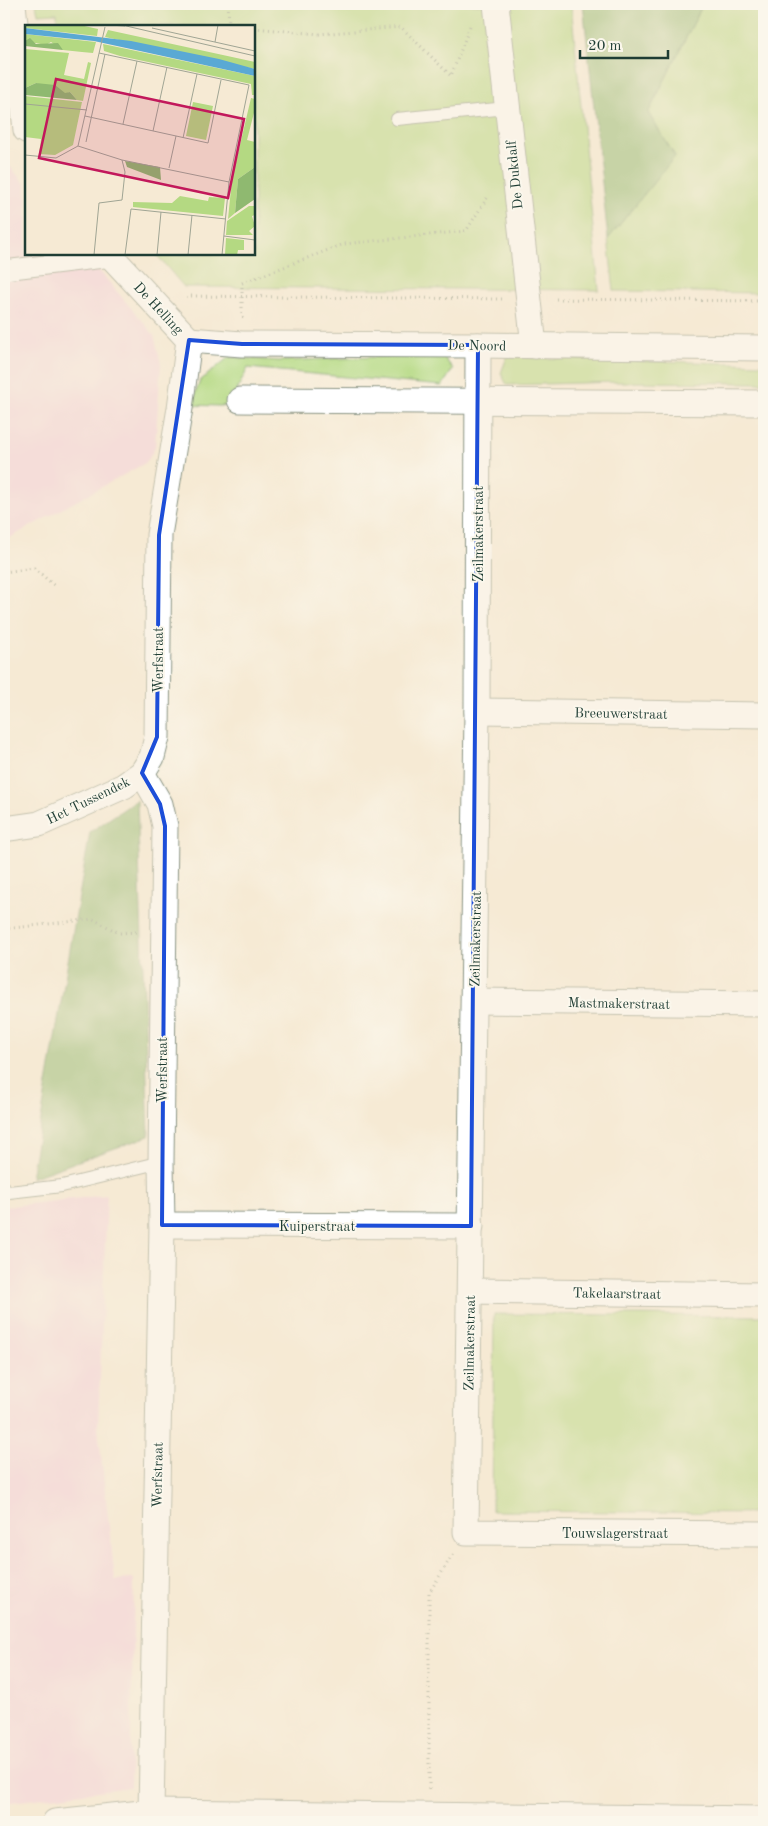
<svg xmlns="http://www.w3.org/2000/svg" width="768" height="1826" viewBox="0 0 768 1826" font-family="'Old Standard TT',serif">
<style>
.built{fill:#f3cfdf}
.green{fill:#b4d982;stroke:#6a8b5b}
.forest{fill:#8fb970;stroke:#577b52}
.lines{fill:none;stroke-linecap:round;stroke-linejoin:round}
.service-casing{stroke:#8a9484;stroke-width:14}
.pedestrian-casing{stroke:#8a9484;stroke-width:21}
.minor-casing{stroke:#8a9484;stroke-width:27}
.path{stroke:#8a9484;stroke-width:3;stroke-dasharray:1 4;stroke-linecap:butt}
.service{stroke:#fff;stroke-width:12}
.pedestrian{stroke:#fff;stroke-width:19}
.minor{stroke:#fff;stroke-width:25}
.marked{fill:none;stroke:#1d4ed8;stroke-width:4;stroke-linejoin:round}
.labels{text-anchor:middle;stroke-width:4;stroke-linejoin:round;paint-order:stroke}
.street-label{font-size:14px;fill:#1f3d34;stroke:#fbf7ec}
.inset-road{fill:none;stroke:#a0a594;stroke-width:1}
.view{fill:#c2185b;fill-opacity:0.15;stroke:#c2185b;stroke-width:2.5}
.inset-edge{fill:none;stroke:#1f3d34;stroke-width:2.5}
</style>
<rect width="100%" height="100%" fill="#fbf7ec"/>
<filter id="ink" filterUnits="userSpaceOnUse"><feTurbulence type="fractalNoise" baseFrequency=".02" numOctaves="2"/><feDisplacementMap in="SourceGraphic" scale="10" xChannelSelector="R" yChannelSelector="G"/><feConvolveMatrix kernelMatrix="1 2 1 2 8 2 1 2 1" color-interpolation-filters="sRGB"/></filter>
<filter id="wash" filterUnits="userSpaceOnUse"><feTurbulence type="fractalNoise" baseFrequency=".0096" numOctaves="4" result="noise"/><feDisplacementMap in="SourceGraphic" scale="20" xChannelSelector="R" yChannelSelector="G"/><feGaussianBlur stdDeviation="1.12" result="paint"/><feColorMatrix in="noise" values="0 0 0 0 0 0 0 0 0 0 0 0 0 0 0 0 0 1.4 0 .05"/><feComposite in="paint" operator="in"/></filter>
<g filter="url(#wash)">
<rect width="100%" height="100%" fill="#f6ead4"/>
<!-- built -->
<g class="built">
<polygon points="4,140 6,162 26,185 26,254 85,254 154,335 161,364 155,447 147,462 4,541"/>
<polygon points="107,1195 98,1428 115,1580 134,1579 130,1787 4,1803 4,1207"/>
</g>
<!-- green -->
<g class="green">
<polygon points="36,4 571,4 599,290 184,287 156,254 254,254 254,26 58,26 57,13 38,14"/>
<polygon points="703,4 764,4 764,293 614,291 608,239 675,156 648,113"/>
<polygon points="398,356 443,356 453,369 442,386 248,368 229,405 219,406 191,405 200,381 229,357 279,361"/>
<polygon points="507,357 764,364 764,383 620,382 507,385 501,373"/>
<polygon points="494,1314 764,1316 764,1513 492,1511"/>
</g>
<!-- forest -->
<g class="forest">
<polygon points="583,4 703,4 648,113 675,156 608,239"/>
<polygon points="137,800 149,1136 31,1178 90,832"/>
</g>
</g>
<g filter="url(#ink)">
<g class="lines">
<defs>
<g id="service">
<polyline points="397,119 507,108"/>
<polyline points="4,1188 9,1192 62,1186 161,1162"/>
</g>
<polyline id="pedestrian" points="4,270 112,257"/>
<g id="minor">
<polyline points="13,4 26,130"/>
<polyline points="496,4 534,346"/>
<polyline points="109,254 189,340"/>
<polyline points="189,340 242,344 478,345 764,348"/>
<polyline points="478,345 477,711 466,1532 764,1534"/>
<polyline points="240,400 764,403"/>
<polyline points="477,711 764,715"/>
<polyline points="142,773 160,804 165,826 161,1162 162,1225 151,1812"/>
<polyline points="4,829 39,824 124,786 142,773 152,757 157,737 159,535 180,408 189,340"/>
<polyline points="474,1001 764,1004"/>
<polyline points="162,1225 471,1226"/>
<polyline points="470,1291 764,1295"/>
<polyline points="55,1822 151,1812 764,1819"/>
</g>
</defs>
<!-- service casing -->
<use href="#service" class="service-casing"/>
<!-- pedestrian casing -->
<use href="#pedestrian" class="pedestrian-casing"/>
<!-- minor casing -->
<use href="#minor" class="minor-casing"/>
<!-- path -->
<g class="path">
<polyline points="228,4 229,26"/>
<polyline points="254,28 319,34 401,27 451,76 470,26"/>
<polyline points="186,296 502,299"/>
<polyline points="556,299 764,301"/>
<polyline points="242,318 242,283 344,244 466,231 489,195"/>
<polyline points="4,572 34,568 56,587"/>
<polyline points="4,929 93,919 119,933 137,932"/>
<polyline points="429,1789 429,1593 453,1554"/>
</g>
<!-- service -->
<use href="#service" class="service"/>
<!-- pedestrian -->
<use href="#pedestrian" class="pedestrian"/>
<!-- minor -->
<use href="#minor" class="minor"/>
</g>
</g>
<!-- marked area -->
<path d="M0 0H768V1826H0ZM189,340L242,344L478,345L471,1226L162,1225L165,826L160,804L142,773L157,737L159,535Z" fill="#f6ead4" fill-opacity=".55" fill-rule="evenodd"/>
<path class="marked" d="M189,340L242,344L478,345L471,1226L162,1225L165,826L160,804L142,773L157,737L159,535Z"/>
<g class="labels">
<!-- street labels -->
<g class="street-label">
<text transform="translate(514 175) rotate(-96)" y="5">De Dukdalf</text>
<text transform="translate(159 308) rotate(47)" y="5">De Helling</text>
<text transform="translate(477 345) rotate(1)" y="5">De Noord</text>
<text transform="translate(478 534) rotate(-90)" y="5">Zeilmakerstraat</text>
<text transform="translate(158 660) rotate(-90)" y="5">Werfstraat</text>
<text transform="translate(621 713) rotate(1)" y="5">Breeuwerstraat</text>
<text transform="translate(88 800) rotate(-26)" y="5">Het Tussendek</text>
<text transform="translate(475 939) rotate(-89)" y="5">Zeilmakerstraat</text>
<text transform="translate(619 1003) rotate(1)" y="5">Mastmakerstraat</text>
<text transform="translate(162 1070) rotate(-90)" y="5">Werfstraat</text>
<text x="317" y="1231">Kuiperstraat</text>
<text transform="translate(617 1293) rotate(1)" y="5">Takelaarstraat</text>
<text transform="translate(469 1343) rotate(-89)" y="5">Zeilmakerstraat</text>
<text transform="translate(157 1475) rotate(-89)" y="5">Werfstraat</text>
<text x="615" y="1538">Touwslagerstraat</text>
</g>
</g>
<!-- overview -->
<g transform="translate(25 25)">
<rect width="230" height="230" fill="#f6ead4"/>
<path d="M0,0H55L73,4L72,11L0,3ZM83,5L230,37V44L80,12ZM0,9L53,15L71,17L68,28L57,27L38,25L26,17L21,20L0,16ZM78,19L230,51V70H227L226,59L95,31L79,26ZM0,24L44,28L39,50L59,54L63,37L66,38L58,76L52,75L45,67L40,69L11,58L0,63ZM0,71L57,77L48,120L30,130L14,129L16,114L0,112ZM226,73L230,74V84L222,115L230,117V142L213,154L210,188L203,194L207,154ZM168,77L188,81L181,115L161,111ZM155,171L183,176L184,172L200,173L198,191L108,182V177L147,178ZM224,181H230V190L227,191L230,201L224,206L228,210H201L202,196ZM201,213L219,215V225H213L212,230H200Z" fill="#b4d982"/>
<path d="M5,13L11,19L33,18L38,25L0,21V16ZM11,58L30,60L40,68L45,67L52,75L0,70V63ZM100,136L135,142L136,155L102,142ZM230,142V174L210,188L213,154Z" fill="#8fb970"/>
<path d="M0,3L106,16L194,34L230,44V51L69,16L0,9Z" fill="#5aa9d4"/>
<path class="inset-road" d="M84,0L100,1M97,0L230,31M127,3L230,26M190,17L193,0M74,28L224,60L204,157L197,230M0,79L62,85M60,91L183,118L196,55M98,99L112,36M128,106L142,42M158,113L172,49M61,117L80,29M53,121L97,135L204,157M53,121L80,2M0,130L31,133L53,121M144,143L151,111M199,211L230,215M69,230L74,178L97,175L100,147L97,135M100,230L106,184L201,194M132,230L136,187M163,230L167,190"/>
<path class="view" d="M31,54L219,94L203,173L14,133Z"/>
<rect width="230" height="230" class="inset-edge"/>
</g>
<!-- margin -->
<rect width="768" height="1826" fill="none" stroke="#fbf7ec" stroke-width="20"/>
<!-- scale -->
<path d="M580 50v8h88v-8" fill="none" stroke="#1f3d34" stroke-width="2.5"/>
<text x="588" y="50" font-size="15" fill="#1f3d34" stroke="#fbf7ec" stroke-width="4" paint-order="stroke">20 m</text>
</svg>
